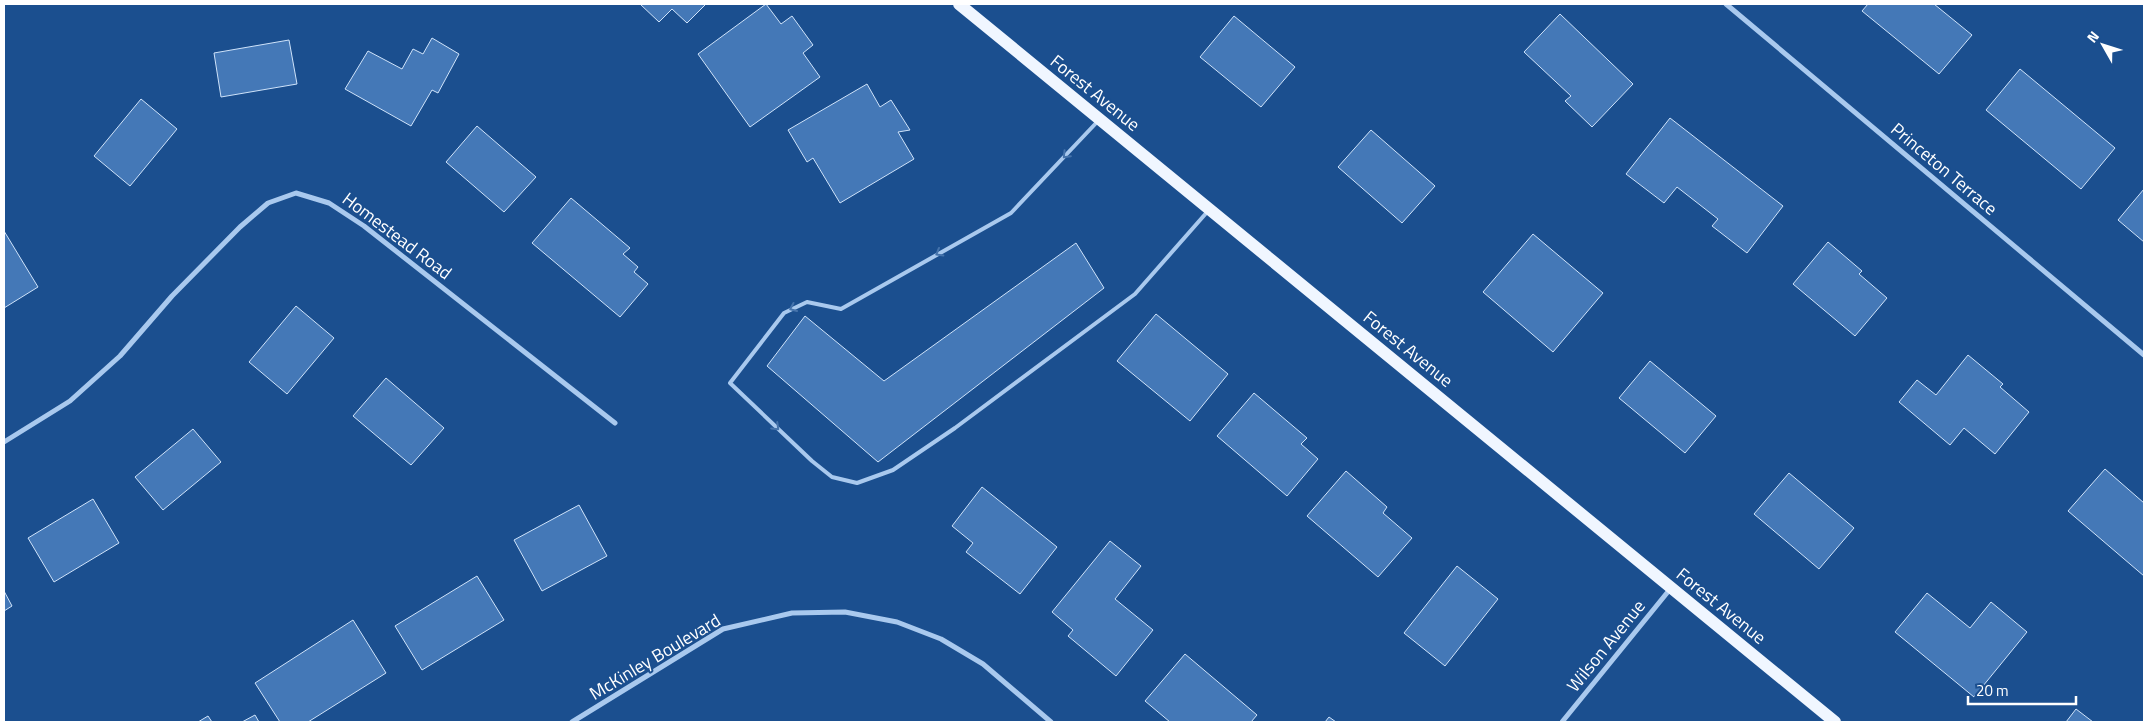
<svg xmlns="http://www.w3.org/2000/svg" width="2148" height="726" viewBox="0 0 2148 726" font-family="'Titillium Web',sans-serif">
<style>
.building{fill:#4478b7;stroke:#cfe3fa}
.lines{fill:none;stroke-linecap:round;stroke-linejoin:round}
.lane{stroke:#a9c9ee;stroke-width:4}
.street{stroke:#a9c9ee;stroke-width:5}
.primary{stroke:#f0f6ff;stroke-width:12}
.oneway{stroke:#4674ac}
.labels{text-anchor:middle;stroke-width:4;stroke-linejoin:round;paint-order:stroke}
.street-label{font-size:18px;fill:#fff;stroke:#1b4f8f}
</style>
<rect width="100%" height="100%" fill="#1b4f8f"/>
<!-- building -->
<g class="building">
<polygon points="640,4 706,4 687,23 672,9 659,22"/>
<polygon points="766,4 781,24 792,16 813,45 803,53 820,77 750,127 698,54"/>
<polygon points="1868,4 1934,4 1972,35 1939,74 1862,11"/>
<polygon points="1560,14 1633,84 1592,127 1565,101 1571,96 1524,52"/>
<polygon points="1234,16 1295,67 1261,107 1200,57"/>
<polygon points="432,38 459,54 438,93 432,90 411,126 345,89 368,51 402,69 413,49 423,54"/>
<polygon points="289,40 297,84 221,97 214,53"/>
<polygon points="2020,69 2115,148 2081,189 1986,110"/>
<polygon points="867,84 880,107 891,100 910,130 898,132 914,159 840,203 813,158 807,162 788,130"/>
<polygon points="141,99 177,129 130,186 94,156"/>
<polygon points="1670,118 1783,206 1747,253 1712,226 1718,219 1677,187 1664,203 1626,174"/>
<polygon points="477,126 536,177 504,212 446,162"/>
<polygon points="1371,130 1435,186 1402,223 1338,167"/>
<polygon points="2144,189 2144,242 2118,220"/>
<polygon points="571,198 630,248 623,254 638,267 634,272 648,284 620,317 532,243"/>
<polygon points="4,231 38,287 4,308"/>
<polygon points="1533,234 1603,293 1553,352 1483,292"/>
<polygon points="1828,242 1862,271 1859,274 1887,298 1855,336 1793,284"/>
<polygon points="1076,243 1104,288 878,462 767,366 805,316 884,381"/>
<polygon points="296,306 334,338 287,394 249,362"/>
<polygon points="1156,314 1228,374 1190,421 1117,361"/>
<polygon points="1968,355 2003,384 2000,387 2029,412 1995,454 1964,428 1950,445 1899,402 1917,380 1936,395"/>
<polygon points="1650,361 1716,416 1685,453 1619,398"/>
<polygon points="386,378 444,428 411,465 353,416"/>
<polygon points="1254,393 1307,438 1301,444 1318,459 1287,496 1217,436"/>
<polygon points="193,429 221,462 163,510 135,477"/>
<polygon points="2105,469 2144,503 2144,576 2068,511"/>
<polygon points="1346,471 1387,507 1383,513 1412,538 1378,577 1307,516"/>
<polygon points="1789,473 1854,528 1819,569 1754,514"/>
<polygon points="982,487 1057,547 1020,594 966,552 973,543 952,526"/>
<polygon points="93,499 119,543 54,582 28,538"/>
<polygon points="579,505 607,556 542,591 514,540"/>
<polygon points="1110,541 1141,566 1115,599 1153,630 1116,676 1068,636 1073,630 1052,612"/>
<polygon points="1457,566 1498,599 1445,666 1404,633"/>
<polygon points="477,576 504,620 422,670 395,626"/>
<polygon points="4,591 12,606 4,611"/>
<polygon points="1927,593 1970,628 1991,602 2027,632 1974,697 1895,632"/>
<polygon points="353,620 386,673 308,722 280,722 255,683"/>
<polygon points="1185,654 1257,715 1251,722 1170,722 1145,701"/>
<polygon points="2076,709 2093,722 2066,722"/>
<polygon points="255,715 259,722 242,722"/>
<polygon points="208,716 212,722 198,722"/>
<polygon points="1329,717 1336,722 1325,722"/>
</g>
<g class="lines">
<!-- lane -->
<polyline class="lane" points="1098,121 1011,213 841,309 807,302 784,313 730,383 812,461 832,477 857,483 893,470 955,428 1135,294 1208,211"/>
<!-- street -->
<g class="street">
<polyline points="1726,4 2144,355"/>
<polyline points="4,442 70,401 120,356 172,296 240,227 268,203 296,193 329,203 364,226 615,423"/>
<polyline points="572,722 723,629 792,613 845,612 897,622 941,639 983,664 1051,722"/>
<polyline points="1562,722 1671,588"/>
</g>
<!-- primary -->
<polyline class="primary" points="959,4 1835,722"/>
</g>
<!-- one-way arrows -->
<defs><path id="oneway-chevron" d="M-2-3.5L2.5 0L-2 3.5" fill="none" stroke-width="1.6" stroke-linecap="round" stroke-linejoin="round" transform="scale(1.25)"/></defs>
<g class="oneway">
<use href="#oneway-chevron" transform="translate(1066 155) rotate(134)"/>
<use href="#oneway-chevron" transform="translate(939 253) rotate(150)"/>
<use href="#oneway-chevron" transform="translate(793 308) rotate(156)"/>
<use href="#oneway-chevron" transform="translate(776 427) rotate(44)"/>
</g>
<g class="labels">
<!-- street labels -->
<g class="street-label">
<text transform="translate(1095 93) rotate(39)" y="6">Forest Avenue</text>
<text transform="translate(1944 169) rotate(40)" y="6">Princeton Terrace</text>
<text transform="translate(397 236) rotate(37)" y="6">Homestead Road</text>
<text transform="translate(1408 349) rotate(39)" y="6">Forest Avenue</text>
<text transform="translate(1721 606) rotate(39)" y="6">Forest Avenue</text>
<text transform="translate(1606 646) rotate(-51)" y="6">Wilson Avenue</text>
<text transform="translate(655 657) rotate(-31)" y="6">McKinley Boulevard</text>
</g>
</g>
<!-- border -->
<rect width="2148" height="726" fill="none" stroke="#ffffff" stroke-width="10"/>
<!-- north arrow -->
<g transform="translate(2103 45) rotate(309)" stroke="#1b4f8f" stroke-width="4" paint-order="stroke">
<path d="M0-4L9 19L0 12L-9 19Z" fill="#ffffff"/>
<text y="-8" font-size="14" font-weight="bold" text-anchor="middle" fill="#ffffff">N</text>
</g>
<!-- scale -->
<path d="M1968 696v8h108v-8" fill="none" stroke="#ffffff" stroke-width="2.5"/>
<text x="1976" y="696" font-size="15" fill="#ffffff" stroke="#1b4f8f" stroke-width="4" paint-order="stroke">20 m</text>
</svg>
